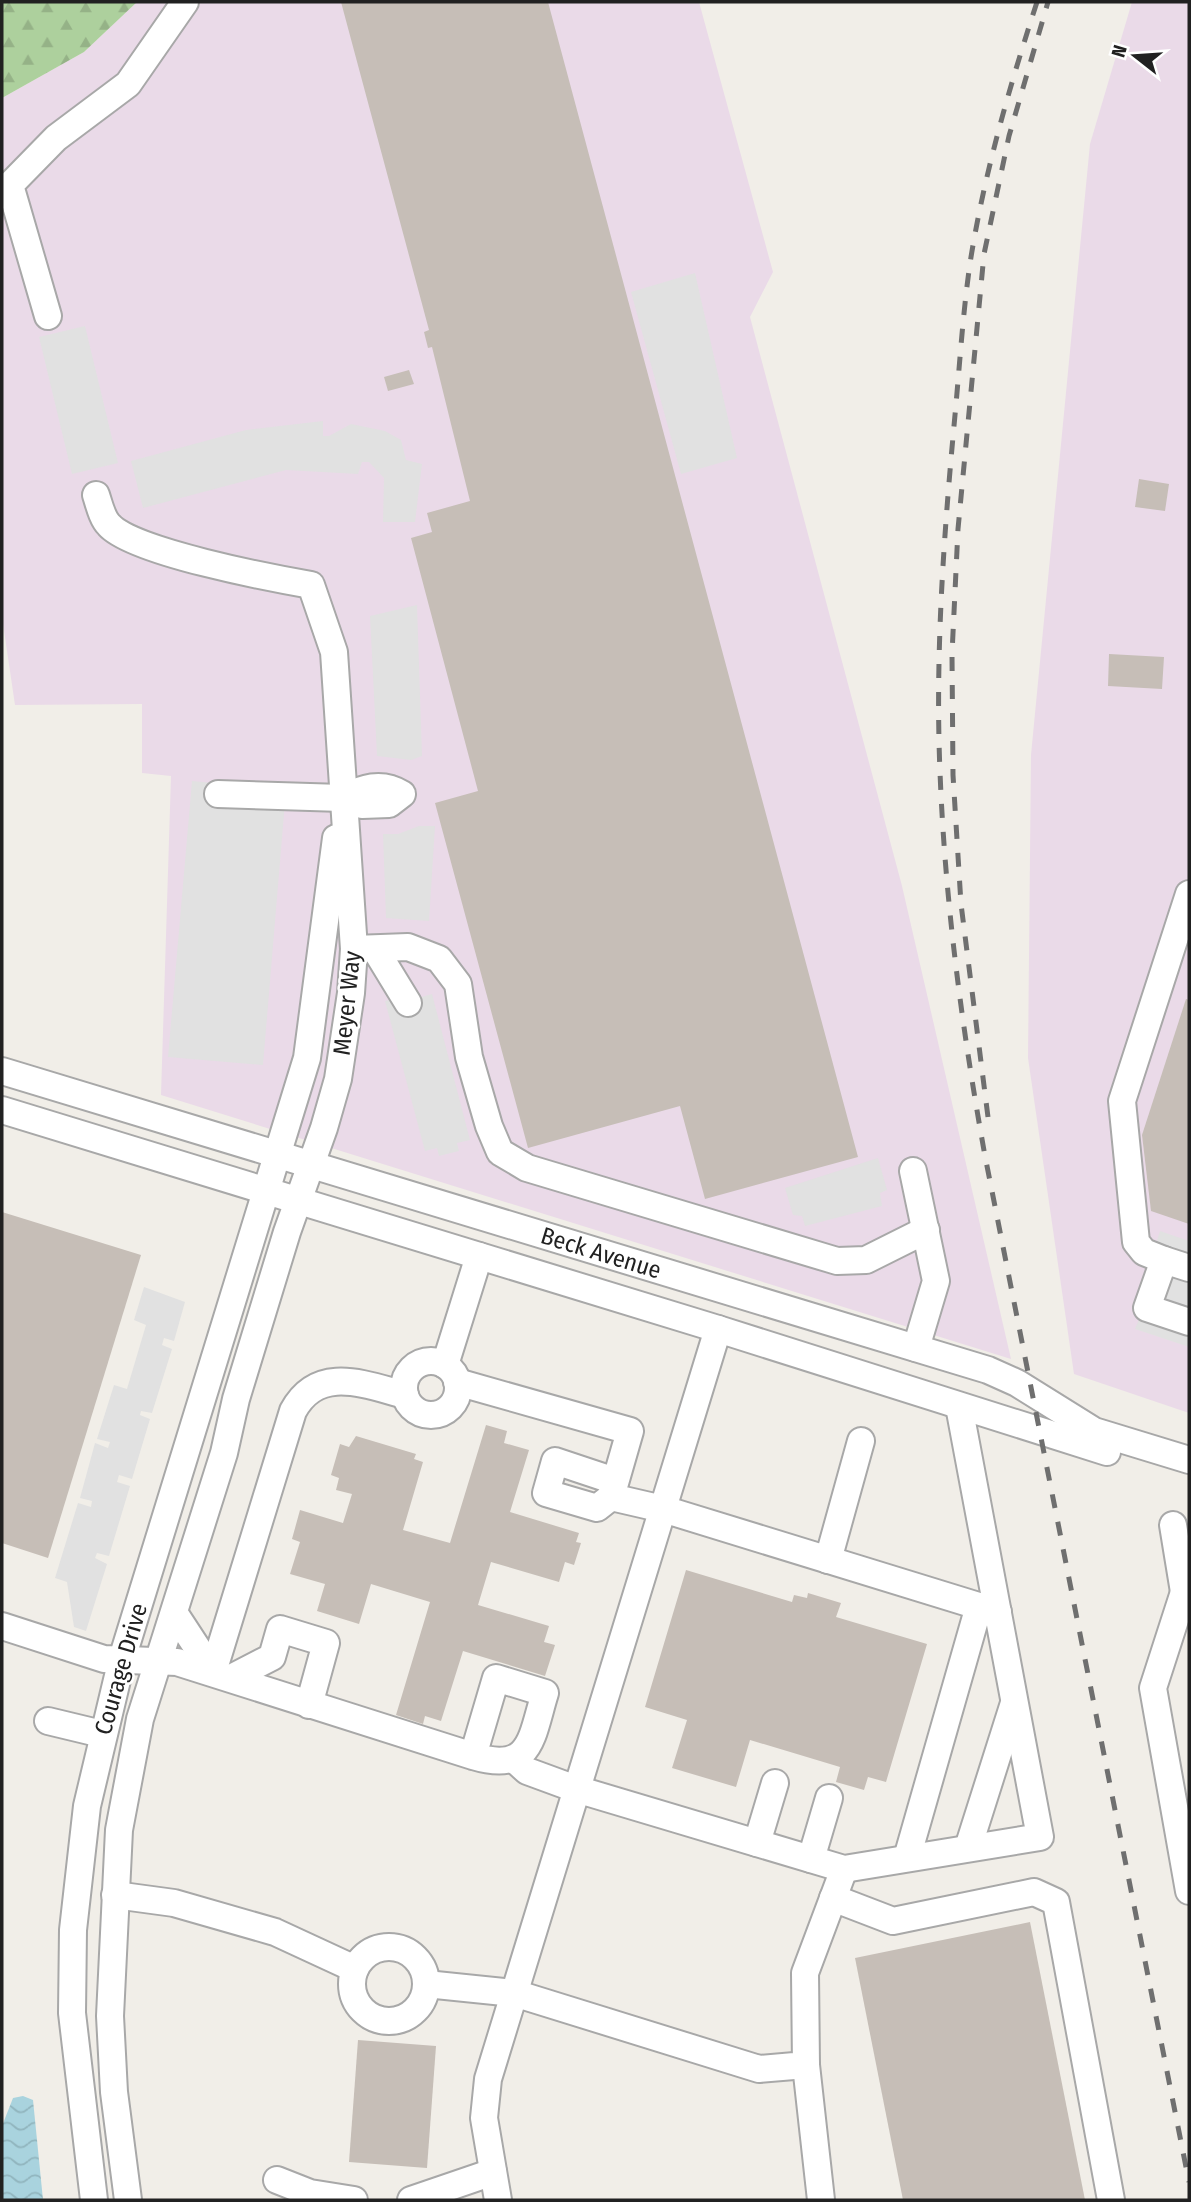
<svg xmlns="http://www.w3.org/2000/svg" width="1191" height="2202" viewBox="0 0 1191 2202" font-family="'Fira Sans Condensed',sans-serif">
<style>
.industrial{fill:#eadae8}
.forest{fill:url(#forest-firs)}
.parking{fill:#e1e1e1}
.water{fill:url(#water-waves)}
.building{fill:#c6beb7}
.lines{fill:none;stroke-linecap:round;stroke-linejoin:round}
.minor-casing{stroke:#a8a8a8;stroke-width:30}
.minor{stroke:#fff;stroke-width:26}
.rail{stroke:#6f6f6f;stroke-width:5;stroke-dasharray:14 14;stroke-linecap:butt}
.labels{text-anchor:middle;stroke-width:5;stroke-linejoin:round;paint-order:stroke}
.street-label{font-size:24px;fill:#212121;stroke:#fff}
</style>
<defs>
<pattern id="forest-firs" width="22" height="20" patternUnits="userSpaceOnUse" patternTransform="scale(1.75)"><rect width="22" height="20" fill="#add09d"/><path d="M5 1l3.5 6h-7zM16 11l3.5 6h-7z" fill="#95b287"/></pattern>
<pattern id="water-waves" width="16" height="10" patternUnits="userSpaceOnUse" patternTransform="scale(1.75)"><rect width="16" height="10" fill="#a9d3de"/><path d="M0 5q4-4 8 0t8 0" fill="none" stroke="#91b5be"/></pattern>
</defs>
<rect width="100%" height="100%" fill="#f1eee8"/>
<!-- industrial -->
<g class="industrial">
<polygon points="137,2 699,2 773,272 750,317 902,886 1011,1359 161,1095 171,776 142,773 142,704 15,705 2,617 2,98 84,52"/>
<polygon points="1132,2 1189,2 1189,1413 1074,1374 1028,1058 1031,755 1090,144"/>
</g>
<!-- forest -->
<polygon class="forest" points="2,2 137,2 84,52 2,98"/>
<!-- parking -->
<g class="parking">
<polygon points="695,273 737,458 681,474 631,292"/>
<polygon points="85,326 118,463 72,474 39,337"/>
<polygon points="323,421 323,436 329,436 351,424 385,431 401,440 406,460 422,464 415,522 383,522 384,478 369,462 362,462 358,474 286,470 143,508 131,461 246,430"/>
<polygon points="417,605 422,756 411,760 377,756 370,616"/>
<polygon points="192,781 286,790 263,1065 168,1057"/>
<polygon points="419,826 435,826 429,921 386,918 383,834 398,834"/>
<polygon points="416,993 418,998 432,994 470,1140 457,1143 459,1151 439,1156 437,1148 425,1151 385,1001"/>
<polygon points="878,1158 887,1190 880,1193 882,1206 805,1226 802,1216 793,1215 785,1188"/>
<polygon points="1160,1231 1189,1241 1189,1347 1135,1329 1140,1317 1134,1313"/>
<polygon points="144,1287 185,1302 174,1341 164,1338 162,1345 172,1349 152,1413 141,1411 140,1415 150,1419 132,1479 119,1475 117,1482 130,1486 109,1556 97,1553 95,1558 107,1564 86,1631 74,1627 67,1582 55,1578 78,1503 91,1507 92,1501 80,1498 95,1443 108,1448 110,1442 97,1439 114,1385 127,1389 146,1325 134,1320"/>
</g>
<!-- water -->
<polygon class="water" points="23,2096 33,2100 43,2200 2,2200 2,2126 13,2098"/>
<!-- building -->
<g class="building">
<polygon points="341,2 548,2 858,1157 705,1199 680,1106 528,1148 435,803 478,791 411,538 432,532 427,513 470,501 432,347 428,348 424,332 429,330"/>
<polygon points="409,370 414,384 388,391 384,377"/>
<polygon points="1139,479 1169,484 1165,511 1135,507"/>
<polygon points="1109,654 1164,657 1162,689 1108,686"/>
<polygon points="1186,999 1189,1000 1189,1224 1151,1211 1142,1135"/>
<polygon points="2,1212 141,1255 48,1558 2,1543"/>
<polygon points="486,1425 507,1431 504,1443 529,1450 510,1512 579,1533 576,1542 581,1543 574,1565 565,1562 559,1582 491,1562 478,1605 549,1626 544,1642 555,1645 545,1676 463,1651 441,1721 425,1716 423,1724 396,1715 430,1602 371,1584 359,1624 317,1611 325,1584 290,1574 300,1542 292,1539 300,1510 343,1523 352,1494 336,1490 339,1478 331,1475 340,1444 349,1447 356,1436 416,1454 414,1459 423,1462 403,1530 450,1543"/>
<polygon points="686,1570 792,1602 794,1595 807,1598 808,1593 841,1603 836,1617 927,1644 886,1782 868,1777 864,1790 836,1782 840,1767 750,1740 736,1787 672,1768 687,1720 645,1707"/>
<polygon points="1030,1922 1085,2200 903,2200 855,1958"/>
<polygon points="358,2040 436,2046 427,2168 349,2162"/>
</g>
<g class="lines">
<defs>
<g id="minor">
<polyline points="48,316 10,185 56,138 128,84 185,2"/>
<path d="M96,495C99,504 102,518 109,525C133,552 271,578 311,585L334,652L354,949L351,993L338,1079L324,1128L287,1232L236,1399L224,1453L140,1719L119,1830L110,2016L114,2092L128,2200"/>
<path d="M218,794L342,798L362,805L389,804L402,794C381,781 363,788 342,798"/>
<polyline points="1189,894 1122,1101 1136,1242 1144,1252 1164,1260 1147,1308 1189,1322"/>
<polyline points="354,949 408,947 439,959 458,984 469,1057 489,1126 500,1152 527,1168 837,1261 866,1260 926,1230"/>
<polyline points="375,949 408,1003"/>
<polyline points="2,1071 988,1370 1017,1383 1094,1431 1189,1460"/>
<polyline points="2,1110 718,1329 1107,1452"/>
<polyline points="913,1171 936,1281 916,1348"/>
<polyline points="1164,1260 1189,1268"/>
<circle cx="431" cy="1388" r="27"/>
<polyline points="445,1365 479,1256"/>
<polyline points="457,1382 630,1431 611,1497 663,1509 998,1612"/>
<polyline points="611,1497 597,1508 546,1493 555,1461 615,1481"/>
<polyline points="1173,1525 1184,1592 1189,1593"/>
<polyline points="828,1560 861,1441"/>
<polyline points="1184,1592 1153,1688 1189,1891"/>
<polyline points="175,1614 213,1672"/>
<path d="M2,1626L104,1659L177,1662L473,1756C532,1774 531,1738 545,1693L496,1678L473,1756"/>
<path d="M213,1672L293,1411C318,1365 363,1384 405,1395"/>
<polyline points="231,1678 272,1657 280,1629 326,1643 309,1705"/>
<polyline points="48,1721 102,1734"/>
<polyline points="515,1760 527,1771 576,1789 844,1869 1040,1837 959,1406"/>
<polyline points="757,1843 775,1783"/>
<polyline points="968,1848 1014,1703"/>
<polyline points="907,1858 979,1606"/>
<polyline points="811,1859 829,1798"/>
<polyline points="115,1895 174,1903 275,1932 355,1969"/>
<polyline points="833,1898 893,1921 1034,1892 1056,1902 1111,2200"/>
<circle cx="389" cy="1984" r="37"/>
<polyline points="426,1984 514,1993 759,2069 806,2065 805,1973 844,1869"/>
<polyline points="806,2065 821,2200"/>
<polyline points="277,2180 310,2193 354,2200"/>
<polyline points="94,2200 72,2013 73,1930 87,1806 122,1659 307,1058 336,838"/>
<polyline points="411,2200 493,2172"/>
<polyline points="498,2200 484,2118 488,2079 718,1329"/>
</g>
</defs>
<!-- minor casing -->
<use href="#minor" class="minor-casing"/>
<!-- minor -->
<use href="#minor" class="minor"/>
<!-- rail -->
<g class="rail">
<path d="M1037,2C1010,85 985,171 971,257C963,309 960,362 955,415C944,533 935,653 940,772C945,901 962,1029 985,1156L1189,2182"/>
<polyline points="988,1117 961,904 953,775 952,654 958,529 984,254 1009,136 1048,2"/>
</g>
</g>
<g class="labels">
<!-- street labels -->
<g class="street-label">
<text transform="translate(347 1003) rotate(-84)" y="8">Meyer Way</text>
<text transform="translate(601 1253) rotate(17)" y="8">Beck Avenue</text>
<text transform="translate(121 1669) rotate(-74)" y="8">Courage Drive</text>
</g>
</g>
<!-- border -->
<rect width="1191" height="2202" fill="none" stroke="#212121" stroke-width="7"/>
<!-- north arrow -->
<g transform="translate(1135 56) rotate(287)" stroke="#ffffff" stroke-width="5" paint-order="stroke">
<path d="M0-5L12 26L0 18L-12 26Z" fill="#212121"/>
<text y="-10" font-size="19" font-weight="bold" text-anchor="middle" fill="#212121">N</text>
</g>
</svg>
